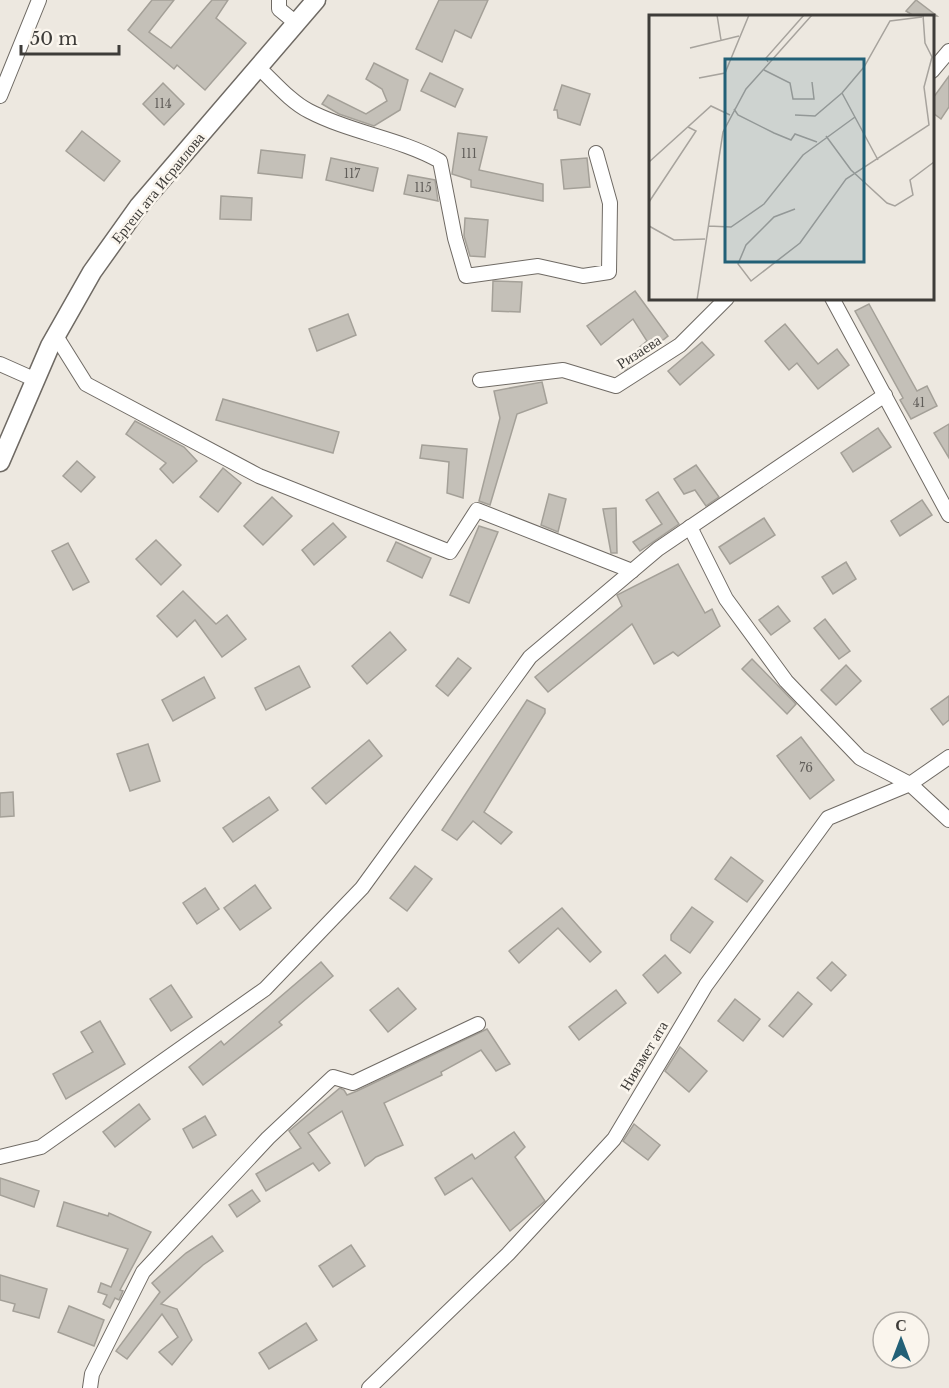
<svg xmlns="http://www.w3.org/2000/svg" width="949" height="1388" viewBox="0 0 949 1388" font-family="'Libre Baskerville',serif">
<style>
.building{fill:#c4c0b8;stroke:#a4a098;stroke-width:1.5}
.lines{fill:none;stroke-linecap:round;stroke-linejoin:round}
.minor-casing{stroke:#6f6a64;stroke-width:16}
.secondary-casing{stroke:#6f6a64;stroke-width:21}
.minor{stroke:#fff;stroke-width:14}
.secondary{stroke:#fff;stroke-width:18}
.labels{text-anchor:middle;stroke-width:5;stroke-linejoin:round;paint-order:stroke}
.number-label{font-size:12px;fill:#605d59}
.street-label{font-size:15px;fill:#3e3c39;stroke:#faf5ed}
.inset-road{fill:none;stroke:#a7a39d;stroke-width:1.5}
.view{fill:#226077;fill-opacity:0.15;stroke:#226077;stroke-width:3}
.inset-edge{fill:none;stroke:#3e3c39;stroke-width:3}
</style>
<rect width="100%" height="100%" fill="#ede8e0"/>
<!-- building -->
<g class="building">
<polygon points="152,0 174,0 149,32 171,48 212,0 228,0 216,18 246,43 205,90 177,65 174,69 128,30"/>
<polygon points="439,0 488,0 471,38 455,30 442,62 416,49"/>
<polygon points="916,0 937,16 914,16 906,11"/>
<polygon points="374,63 408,80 400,110 374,126 339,114 322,104 328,95 366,114 387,101 382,89 366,79"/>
<polygon points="430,73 463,89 455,107 421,91"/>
<polygon points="949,76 949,107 941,119 933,113 933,98"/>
<polygon points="163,83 184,104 164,125 143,104"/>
<polygon points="562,85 590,94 580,125 558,118 557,110 554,110"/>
<polygon points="82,131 120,161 104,181 66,151"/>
<polygon points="458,133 487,137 479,170 543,184 543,201 471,187 471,180 452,174"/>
<polygon points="261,150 305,155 302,178 258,173"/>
<polygon points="331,158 378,168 373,191 326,180"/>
<polygon points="587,158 590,187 564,189 561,160"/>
<polygon points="408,175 435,180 438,201 404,194"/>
<polygon points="221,196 252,198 251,220 220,219"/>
<polygon points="465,218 488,220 485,257 470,256 464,236"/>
<polygon points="493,281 522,282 520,312 492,311"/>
<polygon points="635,291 668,336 625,370 619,364 647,341 633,319 601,345 587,326"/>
<polygon points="869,304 917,391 927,386 937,406 911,419 900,400 903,398 855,311"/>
<polygon points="348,314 356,335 317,351 309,329"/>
<polygon points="785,324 818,364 837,349 849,365 818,389 797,363 789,370 765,341"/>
<polygon points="702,342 714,355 680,385 668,371"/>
<polygon points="542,382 547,403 517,414 490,505 479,501 500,418 494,391"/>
<polygon points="223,399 339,432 333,453 216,420"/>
<polygon points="135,421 184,447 197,461 173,483 160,469 166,463 126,434"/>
<polygon points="949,424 949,458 934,433"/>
<polygon points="878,428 891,447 853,472 841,453"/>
<polygon points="422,445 467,449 463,498 447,493 449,462 420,458"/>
<polygon points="77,461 95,477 81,492 63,476"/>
<polygon points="696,465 719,497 706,506 695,490 684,494 674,479"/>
<polygon points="223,468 241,483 218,512 200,497"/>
<polygon points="658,492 679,524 640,551 633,542 662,524 646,500"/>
<polygon points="549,494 566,499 558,532 541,525"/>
<polygon points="272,497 292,516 263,545 244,526"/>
<polygon points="922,500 932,515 900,536 891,521"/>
<polygon points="616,508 617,553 611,553 603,509"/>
<polygon points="764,518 775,535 730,564 719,547"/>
<polygon points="333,523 346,537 314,565 302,550"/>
<polygon points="479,526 498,532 469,603 450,595"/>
<polygon points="156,540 181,565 161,585 136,559"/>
<polygon points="396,542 431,558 422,578 387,561"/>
<polygon points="68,543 89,582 73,590 52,551"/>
<polygon points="846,562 856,579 833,594 822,577"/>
<polygon points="678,564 705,613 712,609 720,626 678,656 673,652 654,664 632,624 548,692 535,677 622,606 617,595"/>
<polygon points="183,591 216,624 227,615 246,639 222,657 195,620 177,637 157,616"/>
<polygon points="778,606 790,621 771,635 759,620"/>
<polygon points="825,619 850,651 839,659 814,628"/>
<polygon points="390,632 406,650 367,684 352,666"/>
<polygon points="458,658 471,668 448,696 436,686"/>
<polygon points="752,659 796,704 787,714 742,669"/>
<polygon points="846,665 861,681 836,705 821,690"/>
<polygon points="299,666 310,687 266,710 255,688"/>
<polygon points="204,677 215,698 173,721 162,700"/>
<polygon points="949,696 949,720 943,725 931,709"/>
<polygon points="527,700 545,709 545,713 484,812 512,832 501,844 473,821 457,840 442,830"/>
<polygon points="801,737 834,780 810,799 777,756"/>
<polygon points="369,740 382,756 326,804 312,788"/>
<polygon points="148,744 160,781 130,791 117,754"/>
<polygon points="13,792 14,816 0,817 0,793"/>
<polygon points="269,797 278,810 233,842 223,828"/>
<polygon points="731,857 763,881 747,902 715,879"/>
<polygon points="415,866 432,879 407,911 390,898"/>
<polygon points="255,885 271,908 240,930 224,908"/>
<polygon points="205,888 219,909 197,924 183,903"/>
<polygon points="692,907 713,922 690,953 671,940 671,935"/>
<polygon points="562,908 601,952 590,962 558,928 519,963 509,951"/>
<polygon points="665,955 681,973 658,993 643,975"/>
<polygon points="321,962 333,976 279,1022 282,1025 203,1085 189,1067 221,1041 224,1045"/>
<polygon points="832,962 846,975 831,991 817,978"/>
<polygon points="171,985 192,1017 171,1031 150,999"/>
<polygon points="398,988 416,1009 388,1032 370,1010"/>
<polygon points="616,990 626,1003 579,1040 569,1027"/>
<polygon points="798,992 812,1004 783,1037 769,1026"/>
<polygon points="735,999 760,1019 743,1041 718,1021"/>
<polygon points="100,1021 125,1064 66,1099 53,1074 93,1052 81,1032"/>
<polygon points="487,1029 510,1064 496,1071 481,1050 441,1072 442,1075 384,1103 403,1145 376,1157 365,1166 342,1111 308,1133 330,1163 319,1171 313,1163 266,1191 256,1174 301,1148 289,1131 340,1088 344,1090 347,1095 357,1091"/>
<polygon points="680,1047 707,1071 689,1092 665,1071"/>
<polygon points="139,1104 150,1119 115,1147 103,1132"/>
<polygon points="205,1116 216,1135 193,1148 183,1129"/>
<polygon points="634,1124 660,1145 648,1160 623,1141"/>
<polygon points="514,1132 525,1147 515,1157 545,1201 510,1231 472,1178 445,1195 435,1178 472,1154 475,1159"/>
<polygon points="0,1178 39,1191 34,1207 0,1195"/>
<polygon points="252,1190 260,1201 237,1217 229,1205"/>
<polygon points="64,1202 108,1216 109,1213 151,1232 120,1290 123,1291 119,1300 115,1298 110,1308 103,1304 107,1295 98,1292 101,1283 111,1287 128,1249 57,1226"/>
<polygon points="212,1236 223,1251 203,1265 161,1304 177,1309 192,1340 172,1365 159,1352 178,1337 162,1314 127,1359 116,1351 160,1292 152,1283 186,1253"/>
<polygon points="351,1245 365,1266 333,1287 319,1266"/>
<polygon points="0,1275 47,1289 39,1318 13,1311 15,1304 0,1300"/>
<polygon points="69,1306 104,1320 94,1346 58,1332"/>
<polygon points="306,1323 317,1340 269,1369 259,1353"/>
</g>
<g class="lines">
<defs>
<g id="minor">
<polyline points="279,0 279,9 296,23"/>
<path d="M259,68C274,82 291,102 309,111C351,133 399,138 440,161L455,238L466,276L538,266L583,276L609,272L610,203L596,153"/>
<polyline points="932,71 949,51"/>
<polyline points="0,96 39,0"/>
<polyline points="832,298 949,515"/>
<polyline points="56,336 86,384 259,476 450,552 477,510 632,571"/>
<polyline points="0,364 36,380"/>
<polyline points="480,380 563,370 616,386 680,345 727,298"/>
<polyline points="690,527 726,599 786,681 860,758 910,784 949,820"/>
<polyline points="0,1157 41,1147 265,989 362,888 530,657 658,549 885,395"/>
<polyline points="90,1388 92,1374 143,1272 268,1138 333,1077 353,1083 478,1024"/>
<polyline points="369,1388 508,1254 614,1139 706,985 828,818 910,784 949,757"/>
</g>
<polyline id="secondary" points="0,462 50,346 92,272 139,206 316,0"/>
</defs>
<!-- minor casing -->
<use href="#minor" class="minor-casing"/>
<!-- secondary casing -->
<use href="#secondary" class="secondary-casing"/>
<!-- minor -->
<use href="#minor" class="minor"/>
<!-- secondary -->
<use href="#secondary" class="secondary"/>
</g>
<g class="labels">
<!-- number labels -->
<g class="number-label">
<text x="163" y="108">114</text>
<text x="469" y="158">111</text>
<text x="352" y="178">117</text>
<text x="423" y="192">115</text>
<text x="919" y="407">41</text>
<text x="806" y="772">76</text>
</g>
<!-- street labels -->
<g class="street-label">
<text transform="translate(158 188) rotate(-51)" y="5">Ергеш ата Исраилова</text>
<text transform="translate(639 352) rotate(-33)" y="5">Ризаева</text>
<text transform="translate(644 1056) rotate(-59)" y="5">Ниязмет ата</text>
</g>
</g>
<!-- overview -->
<g transform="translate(649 15)">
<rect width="285" height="285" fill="#ede8e0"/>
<path class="inset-road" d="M68,0L72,25M41,33L90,21M119,47L117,43L155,0M115,55L141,68L144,84H165L163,67M50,63L76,58L100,0M193,78L229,145M85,94L89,100L125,118L142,125L146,119L168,127M146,100L166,101L193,78L215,52L241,6L273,2M177,121L202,155L238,188L246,191L264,180L261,165L285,147M0,147L62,91L81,100M0,187L47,116L39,112M146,194L125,202L97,230L89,249L102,266L151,228L197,164L280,110L275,72L283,42L276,28L274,0M0,211L25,225L56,224M59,211L82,212L115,189L154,140L206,102M48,285L74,117L97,74L163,0"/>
<path class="view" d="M76,44H215V247H76Z"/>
<rect width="285" height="285" class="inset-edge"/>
</g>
<!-- north arrow -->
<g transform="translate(901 1340)"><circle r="28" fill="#faf5ed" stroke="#afaba5" stroke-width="1.5"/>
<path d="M0-4.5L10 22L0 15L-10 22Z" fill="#226077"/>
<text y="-9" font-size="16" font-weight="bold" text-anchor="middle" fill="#3e3c39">С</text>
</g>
<!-- scale -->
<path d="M21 45v9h98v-9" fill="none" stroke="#3e3c39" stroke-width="3"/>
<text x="30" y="45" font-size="18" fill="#3e3c39" stroke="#faf5ed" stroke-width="4.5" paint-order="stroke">50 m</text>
</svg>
